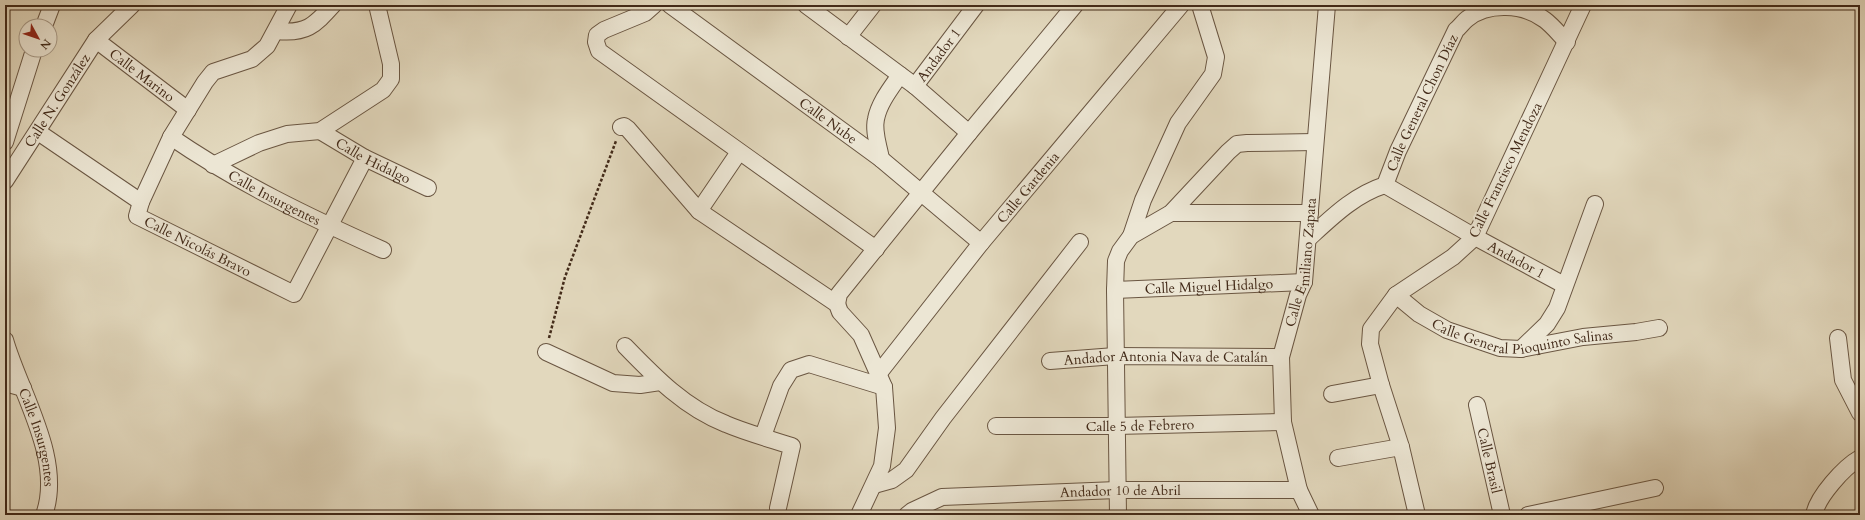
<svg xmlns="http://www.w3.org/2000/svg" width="1865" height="520" viewBox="0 0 1865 520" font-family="Cardo,serif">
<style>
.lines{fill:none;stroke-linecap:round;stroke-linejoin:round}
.minor-casing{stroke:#6a5642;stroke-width:18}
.path{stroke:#422a19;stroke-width:2.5;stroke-dasharray:3 2;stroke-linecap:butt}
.minor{stroke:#ece6d4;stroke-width:16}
.labels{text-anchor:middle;stroke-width:4;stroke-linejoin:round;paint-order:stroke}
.street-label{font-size:14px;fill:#422a19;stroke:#ece6d4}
</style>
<rect width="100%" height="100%" fill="#e2d8bd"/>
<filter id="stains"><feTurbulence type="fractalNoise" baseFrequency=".005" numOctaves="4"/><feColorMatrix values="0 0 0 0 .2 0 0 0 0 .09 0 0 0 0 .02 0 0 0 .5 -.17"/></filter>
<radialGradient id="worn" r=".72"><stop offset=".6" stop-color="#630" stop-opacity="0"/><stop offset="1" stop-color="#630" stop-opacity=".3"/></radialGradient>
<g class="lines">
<defs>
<g id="minor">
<path id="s1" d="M289,5L267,46L252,59L213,72L205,82L171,137L141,202L137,216L294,294L365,158"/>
<polyline points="654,5 645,13 604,30 597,35 596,42 599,51 876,249"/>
<path id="s2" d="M670,5L881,159L981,243"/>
<polyline points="806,5 915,86 969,133"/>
<polyline points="44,26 52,5"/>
<path d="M277,31C306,34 314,26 333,5"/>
<polyline points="848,37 873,5"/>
<path id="s3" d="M96,40L188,110"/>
<path id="s4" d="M915,86L976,5"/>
<polyline points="621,127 624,126 628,129 699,211 837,304 840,312 861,335 884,387 887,428 882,466 859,515"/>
<path id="s5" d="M320,131L365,158L428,188"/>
<polyline points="38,132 141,202"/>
<path id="s6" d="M171,137C238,183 309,217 383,250"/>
<polyline points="5,142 34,50"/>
<path d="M881,159C879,146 873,132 876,119C879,103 891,88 900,75"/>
<polyline points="213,165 259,143 287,134 320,131 383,90 391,79 391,64 377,5"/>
<path id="s7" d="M5,181L96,40L132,5"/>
<path id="s8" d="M1385,185L1475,237L1564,285"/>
<polyline points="699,211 739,152"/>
<polyline points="1171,213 1310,213"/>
<polyline points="1131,236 1143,200 1178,123 1213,74 1216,57 1200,5"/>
<path id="s9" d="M1308,239C1332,217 1354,195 1385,185L1398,151L1456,30C1460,27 1463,22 1467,19C1488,2 1524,4 1545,20C1553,26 1559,34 1567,42"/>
<path id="s10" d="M1115,290L1304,282"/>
<path id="s11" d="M1396,295L1419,314L1447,330L1500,348L1521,349L1583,337L1636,332L1659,328"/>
<polyline points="837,304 839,294 969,133 1075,5"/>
<polyline points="1838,338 1843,380 1860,413"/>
<path id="s12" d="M5,340C20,393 64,459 44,515"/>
<path d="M625,346C655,377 685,408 726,424C747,433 770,439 792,446L778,508"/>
<polyline points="1521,349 1547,324 1557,308 1595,204"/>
<polyline points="546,352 613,383 640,385 660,382"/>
<path id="s13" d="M1050,361L1115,356L1281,357"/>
<path id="s14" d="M879,373L981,243L1181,5"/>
<polyline points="5,383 23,388"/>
<polyline points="1332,394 1381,385"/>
<path id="s15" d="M1477,405L1502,515"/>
<path id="s16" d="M996,426H1116L1283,422"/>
<polyline points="763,436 781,386 791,370 809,364 884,387"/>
<polyline points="1338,458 1401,447"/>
<polyline points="874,485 892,480 906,470 943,418 1080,242"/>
<path id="s17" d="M907,515L912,511L942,497L1117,490H1299"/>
<polyline points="1118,515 1115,290 1116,261 1120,251 1131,236 1171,213 1228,152 1237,144 1247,143 1315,142"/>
<path id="s18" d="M1311,515L1299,490L1283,422L1281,357L1298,295L1304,282L1327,5"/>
<polyline points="1417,515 1401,447 1381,385 1370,344 1371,329 1396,295 1453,257 1475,237 1583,5"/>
<polyline points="1528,515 1655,488"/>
<path d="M1814,515C1817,497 1844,467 1860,458"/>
</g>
</defs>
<!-- minor casing -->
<use href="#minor" class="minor-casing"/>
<!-- path -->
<polyline class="path" points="549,338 565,277 616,141"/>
<!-- minor -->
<use href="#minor" class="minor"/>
</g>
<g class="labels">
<!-- street labels -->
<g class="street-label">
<text dy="5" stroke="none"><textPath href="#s4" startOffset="39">Andador 1</textPath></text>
<text dy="5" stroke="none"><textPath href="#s3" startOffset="58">Calle Marino</textPath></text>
<text dy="5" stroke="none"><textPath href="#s7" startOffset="96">Calle N. González</textPath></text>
<text dy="5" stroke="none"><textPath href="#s9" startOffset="185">Calle General Chon Díaz</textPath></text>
<text dy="5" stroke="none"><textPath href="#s2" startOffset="196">Calle Nube</textPath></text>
<text dy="5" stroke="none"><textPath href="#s5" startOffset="61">Calle Hidalgo</textPath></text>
<text transform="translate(1505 170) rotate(-64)" y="5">Calle Francisco Mendoza</text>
<text dy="5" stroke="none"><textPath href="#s14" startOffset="238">Calle Gardenia</textPath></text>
<text dy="5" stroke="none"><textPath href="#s6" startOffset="120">Calle Insurgentes</textPath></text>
<text dy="5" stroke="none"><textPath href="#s1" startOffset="339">Calle Nicolás Bravo</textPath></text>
<text dy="5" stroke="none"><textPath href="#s8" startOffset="151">Andador 1</textPath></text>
<text dy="5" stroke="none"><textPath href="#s18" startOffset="260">Calle Emiliano Zapata</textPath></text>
<text dy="5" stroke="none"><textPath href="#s10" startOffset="94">Calle Miguel Hidalgo</textPath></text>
<text dy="5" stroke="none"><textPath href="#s11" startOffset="139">Calle General Pioquinto Salinas</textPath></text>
<text dy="5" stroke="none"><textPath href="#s13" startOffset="116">Andador Antonia Nava de Catalán</textPath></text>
<text dy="5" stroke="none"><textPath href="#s16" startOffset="144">Calle 5 de Febrero</textPath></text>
<text dy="5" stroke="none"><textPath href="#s12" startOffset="103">Calle Insurgentes</textPath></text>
<text dy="5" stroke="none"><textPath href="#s15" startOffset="57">Calle Brasil</textPath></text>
<text dy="5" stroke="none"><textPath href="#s17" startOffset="218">Andador 10 de Abril</textPath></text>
</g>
</g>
<!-- margin -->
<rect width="1865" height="520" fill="none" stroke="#e2d8bd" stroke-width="20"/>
<rect x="6" y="6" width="1853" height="508" fill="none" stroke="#422a19" stroke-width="2"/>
<rect x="10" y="10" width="1845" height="500" fill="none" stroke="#422a19"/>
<!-- north arrow -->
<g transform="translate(38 38) rotate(130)"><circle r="19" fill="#ece6d4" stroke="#a89b89"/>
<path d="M0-3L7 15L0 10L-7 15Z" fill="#8f2418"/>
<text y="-6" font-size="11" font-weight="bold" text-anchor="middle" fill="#422a19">N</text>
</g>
<rect width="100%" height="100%" filter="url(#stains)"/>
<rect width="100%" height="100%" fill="url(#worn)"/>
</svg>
